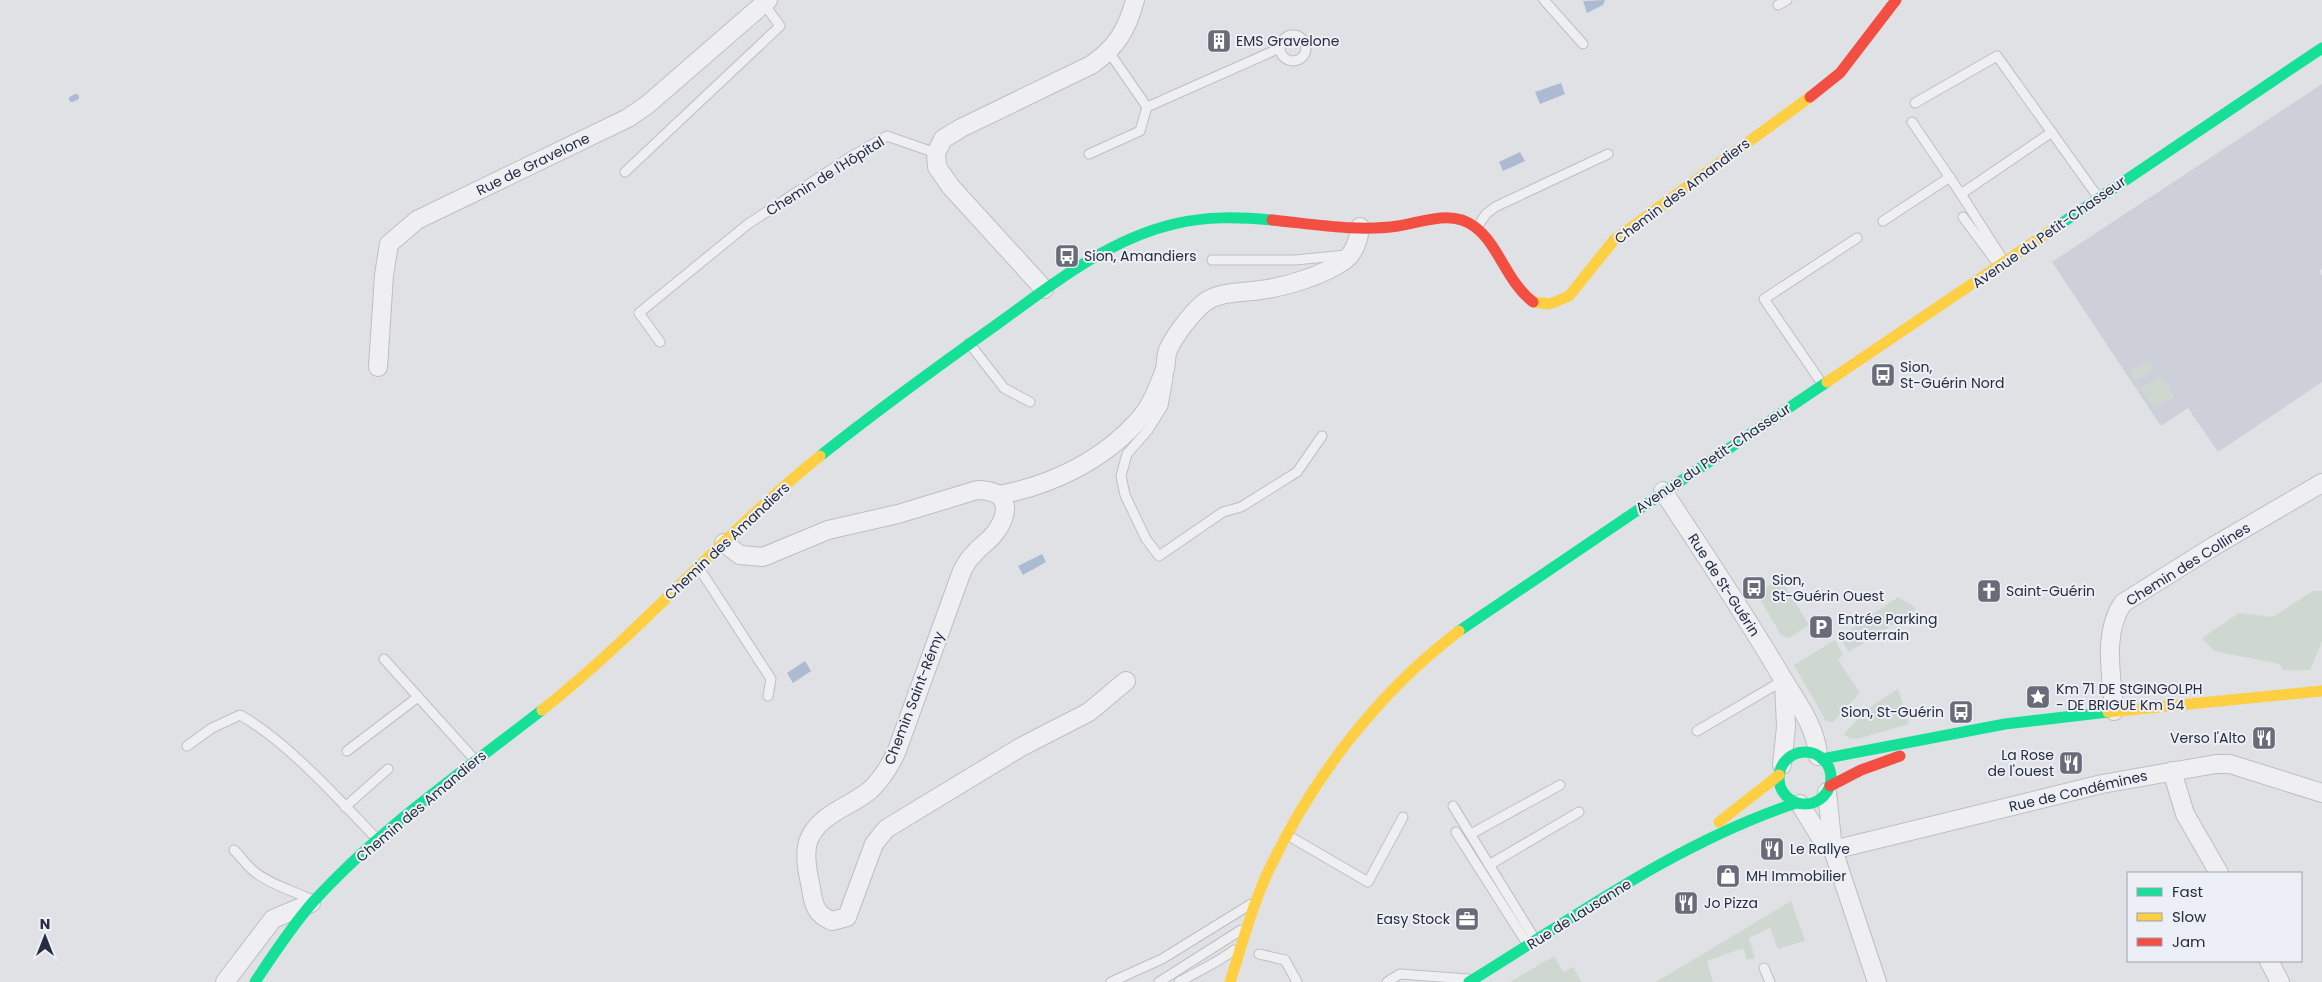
<svg xmlns="http://www.w3.org/2000/svg" width="2322" height="982" viewBox="0 0 2322 982" font-family="Poppins,sans-serif">
<style>
.built{fill:#cdd0d8}
.green{fill:#ced8d0}
.water{fill:#acbbd1}
.lines{fill:none;stroke-linecap:round;stroke-linejoin:round}
.stream{stroke:#acbbd1;stroke-width:6}
.lane-casing{stroke:#bdbfc3;stroke-width:11}
.street-casing{stroke:#bdbfc3;stroke-width:20}
.lane{stroke:#efeff2;stroke-width:9}
.street{stroke:#efeff2;stroke-width:18}
.fast{stroke:#16e098;stroke-width:11}
.slow{stroke:#ffcf43;stroke-width:11}
.jam{stroke:#f24e42;stroke-width:11}
.labels{text-anchor:middle;stroke-width:4;stroke-linejoin:round;paint-order:stroke}
.poi-label{font-size:14px;fill:#262d3e;stroke:#eceff5;text-anchor:start}
.street-label{font-size:14px;fill:#262d3e;stroke:#eceff5}
</style>
<rect width="100%" height="100%" fill="#dfe1e5"/>
<!-- built -->
<polygon class="built" points="2322,84 2322,269 2319,271 2322,276 2322,382 2218,452 2188,408 2161,426 2052,262"/>
<!-- green -->
<g class="green">
<polygon points="2149,361 2154,369 2135,381 2130,372"/>
<polygon points="2160,376 2175,397 2154,408 2141,389"/>
<polygon points="1780,578 1809,625 1789,638 1781,635 1757,594"/>
<polygon points="2313,591 2322,591 2322,641 2310,670 2283,670 2280,664 2214,651 2202,638 2239,613 2273,617"/>
<polygon points="1898,597 1916,608 1914,611 1849,652 1839,637"/>
<polygon points="1835,640 1843,655 1838,660 1860,693 1833,722 1826,721 1794,665"/>
<polygon points="1898,689 1909,724 1857,739 1849,738 1844,734 1868,708"/>
<polygon points="1791,901 1805,941 1778,949 1770,928 1749,938 1755,958 1747,960 1743,948 1707,961 1713,982 1656,982"/>
<polygon points="1554,956 1563,972 1573,967 1582,982 1510,982"/>
</g>
<!-- water -->
<g class="water">
<polygon points="1605,0 1603,5 1587,13 1583,1"/>
<polygon points="1561,83 1565,94 1540,104 1535,92"/>
<polygon points="1520,152 1525,161 1503,171 1499,162"/>
<polygon points="1042,554 1046,562 1023,575 1018,566"/>
<polygon points="805,661 811,671 793,683 787,673"/>
</g>
<g class="lines">
<!-- stream -->
<polyline class="stream" points="72,99 76,97"/>
<defs>
<g id="lane">
<polyline points="1544,0 1583,44"/>
<polyline points="1778,5 1787,0"/>
<circle cx="1293" cy="48" r="13"/>
<polyline points="1109,52 1147,107 1280,48"/>
<polyline points="1915,103 1997,56 2098,197"/>
<polyline points="1912,122 1961,194 2052,132"/>
<polyline points="1089,154 1140,131 1147,107"/>
<polyline points="625,172 780,26 764,4"/>
<polyline points="1961,194 2005,263"/>
<polyline points="1963,217 2000,267"/>
<polyline points="1883,221 1950,177"/>
<polyline points="1478,226 1486,214 1495,207 1608,154"/>
<polyline points="1212,260 1295,260 1346,255"/>
<polyline points="660,342 639,313 748,224 847,159 887,136 936,153"/>
<polyline points="969,343 1004,388 1030,402"/>
<polyline points="1168,378 1163,406 1148,430 1127,454 1121,476 1125,495 1146,539 1159,556 1223,512 1241,507 1297,472 1322,436"/>
<polyline points="1823,385 1764,299 1857,238"/>
<polyline points="699,568 771,679 768,696"/>
<polyline points="384,659 475,760"/>
<polyline points="1697,731 1784,680"/>
<path d="M187,746L212,728L240,715C287,741 338,799 377,839"/>
<polyline points="347,751 418,697"/>
<polyline points="1453,806 1536,941"/>
<polyline points="345,807 388,769"/>
<polyline points="1456,832 1528,945"/>
<polyline points="1471,834 1560,785"/>
<polyline points="1289,836 1368,882 1403,817"/>
<path d="M234,850C241,857 248,867 256,873C273,886 295,891 314,901"/>
<polyline points="1489,865 1579,812"/>
<polyline points="1259,954 1285,960 1297,982"/>
<polyline points="1764,968 1770,982"/>
<polyline points="1111,982 1162,959 1251,904"/>
<polyline points="1159,982 1241,930"/>
<path d="M1179,982C1198,971 1217,963 1234,950"/>
<polyline points="1387,982 1400,974 1469,979"/>
</g>
<g id="street">
<path d="M1044,289L951,187L937,167L936,153L943,139L961,128L1091,65C1116,48 1127,30 1135,0"/>
<polyline points="378,367 384,275 389,244 417,220 628,118 647,105 768,0"/>
<path d="M1663,491C1703,552 1743,611 1780,674C1795,700 1816,725 1818,756"/>
<path d="M999,495C1053,485 1106,459 1142,416C1152,405 1159,385 1164,372C1167,365 1165,357 1168,350C1174,336 1193,311 1205,302C1222,291 1241,293 1260,290C1285,287 1321,276 1342,262C1354,255 1359,239 1360,227"/>
<path d="M724,543L740,555L763,557L828,530L898,514L977,490C1008,490 1012,510 995,533C989,541 979,547 973,555C968,559 965,566 962,571L896,753C889,767 881,781 869,791C849,807 817,815 808,842C804,856 808,874 811,888C813,904 816,915 832,921L847,917L874,844L886,829L1021,747L1089,712L1126,681"/>
<path d="M2114,711C2112,676 2102,633 2123,603L2214,546L2322,483"/>
<polyline points="1782,765 1786,727 1784,681"/>
<polyline points="2172,771 2185,814 2219,873"/>
<polyline points="1827,792 1833,850 1877,982"/>
<polyline points="1800,804 1819,835 1833,850"/>
<polyline points="1833,850 2102,784 2216,764 2230,764 2322,793"/>
<polyline points="2269,961 2280,982"/>
<polyline points="225,982 273,919 311,903"/>
</g>
</defs>
<!-- lane casing -->
<use href="#lane" class="lane-casing"/>
<!-- street casing -->
<use href="#street" class="street-casing"/>
<!-- lane -->
<use href="#lane" class="lane"/>
<!-- street -->
<use href="#street" class="street"/>
<!-- fast -->
<g class="fast">
<polyline points="2059,225 2322,48"/>
<path d="M820,456C879,409 941,364 1003,320C1055,282 1110,239 1174,224C1207,216 1239,217 1272,220"/>
<polyline points="1459,631 1827,382"/>
<circle cx="1805" cy="778" r="26"/>
<polyline points="1822,759 2005,724 2108,712"/>
<path d="M255,982C273,955 291,927 313,902C380,828 464,771 542,710"/>
<path d="M1469,982C1575,917 1678,842 1796,803"/>
</g>
<!-- slow -->
<g class="slow">
<polyline points="1533,302 1550,304 1569,296 1614,240 1810,97"/>
<polyline points="1827,382 2059,225"/>
<path d="M542,710C641,632 722,535 820,456"/>
<polyline points="2108,712 2322,691"/>
<polyline points="1719,822 1779,775"/>
<path d="M1230,982C1242,946 1251,908 1267,874C1311,780 1376,694 1459,631"/>
</g>
<!-- jam -->
<g class="jam">
<polyline points="1810,97 1840,73 1896,0"/>
<path d="M1272,220C1313,224 1357,232 1398,226C1424,222 1452,209 1475,227C1499,245 1506,281 1533,302"/>
<polyline points="1830,786 1861,770 1900,756"/>
</g>
</g>
<!-- icons -->
<defs>
<symbol id="building-square" viewBox="-11 -11 22 22"><rect x="-9" y="-9" width="18" height="18" rx="4" fill="#676c78" stroke="#eceff5"/><path d="M-4-6H4V6H1V3H-1V6H-4ZM-2.5-4.3h1.7v1.8h-1.7ZM.8-4.3h1.7v1.8H.8ZM-2.5-1h1.7V.8h-1.7ZM.8-1h1.7V.8H.8Z" fill="#fff"/></symbol>
<symbol id="bus-square" viewBox="-11 -11 22 22"><rect x="-9" y="-9" width="18" height="18" rx="4" fill="#676c78" stroke="#eceff5"/><path d="M-5-6H5V4H4V6H2V4H-2V6H-4V4H-5ZM-3.5-4V0h7V-4ZM-3.5 1.2v1.5H-2V1.2ZM2 1.2v1.5H3.5V1.2Z" fill="#fff"/></symbol>
<symbol id="church-square" viewBox="-11 -11 22 22"><rect x="-9" y="-9" width="18" height="18" rx="4" fill="#676c78" stroke="#eceff5"/><path d="M-1.2-6h2.4v3.5h3.3v2.4h-3.3V6h-2.4V-.1h-3.3v-2.4h3.3Z" fill="#fff"/></symbol>
<symbol id="parking-square" viewBox="-11 -11 22 22"><rect x="-9" y="-9" width="18" height="18" rx="4" fill="#676c78" stroke="#eceff5"/><path d="M-3.5-5.5H1a3.5 3.5 0 0 1 0 7H-1V5.5H-3.5ZM-1-3.4V-.6H.8a1.4 1.4 0 0 0 0-2.8Z" fill="#fff"/></symbol>
<symbol id="sight-square" viewBox="-11 -11 22 22"><rect x="-9" y="-9" width="18" height="18" rx="4" fill="#676c78" stroke="#eceff5"/><path d="M0-6L1.8-2.2L6-1.7L2.9 1.2L3.7 5.4L0 3.3L-3.7 5.4L-2.9 1.2L-6-1.7L-1.8-2.2Z" fill="#fff"/></symbol>
<symbol id="restaurant-square" viewBox="-11 -11 22 22"><rect x="-9" y="-9" width="18" height="18" rx="4" fill="#676c78" stroke="#eceff5"/><path d="M-5-6h1v4h1v-4h1v4h1v-4h1v5L-1.5 .5V6h-2V.5L-5-1ZM5-6V6H3V1.5H1.5Q1.5-4 5-6Z" fill="#fff"/></symbol>
<symbol id="shop-square" viewBox="-11 -11 22 22"><rect x="-9" y="-9" width="18" height="18" rx="4" fill="#676c78" stroke="#eceff5"/><path d="M-5-2.5h2.3a2.7 3.5 0 0 1 5.4 0H5L5.5 6h-11ZM-1.5-2.5h3a1.5 2.3 0 0 0-3 0Z" fill="#fff"/></symbol>
<symbol id="office-square" viewBox="-11 -11 22 22"><rect x="-9" y="-9" width="18" height="18" rx="4" fill="#676c78" stroke="#eceff5"/><path d="M-6-3h4V-5.5h4V-3h4V5H-6ZM-1-4.5V-3h2v-1.5ZM-6 0V1H6V0Z" fill="#fff"/></symbol>
</defs>
<g fill-rule="evenodd">
<use href="#building-square" x="1205" y="27" width="28" height="28"/>
<use href="#bus-square" x="1053" y="242" width="28" height="28"/>
<use href="#bus-square" x="1869" y="361" width="28" height="28"/>
<use href="#bus-square" x="1740" y="574" width="28" height="28"/>
<use href="#church-square" x="1975" y="577" width="28" height="28"/>
<use href="#parking-square" x="1807" y="613" width="28" height="28"/>
<use href="#sight-square" x="2024" y="683" width="28" height="28"/>
<use href="#bus-square" x="1947" y="698" width="28" height="28"/>
<use href="#restaurant-square" x="2250" y="724" width="28" height="28"/>
<use href="#restaurant-square" x="2057" y="749" width="28" height="28"/>
<use href="#restaurant-square" x="1758" y="835" width="28" height="28"/>
<use href="#shop-square" x="1714" y="862" width="28" height="28"/>
<use href="#restaurant-square" x="1672" y="889" width="28" height="28"/>
<use href="#office-square" x="1453" y="905" width="28" height="28"/>
</g>
<g class="labels">
<!-- poi labels -->
<g class="poi-label">
<text x="1236" y="46">EMS Gravelone</text>
<text x="1084" y="261">Sion, Amandiers</text>
<text x="1900" y="372">Sion,<tspan x="1900" dy="16">St-Guérin Nord</tspan></text>
<text x="1772" y="585">Sion,<tspan x="1772" dy="16">St-Guérin Ouest</tspan></text>
<text x="2006" y="596">Saint-Guérin</text>
<text x="1838" y="624">Entrée Parking<tspan x="1838" dy="16">souterrain</tspan></text>
<text x="2056" y="694">Km 71 DE StGINGOLPH<tspan x="2056" dy="16">- DE BRIGUE Km 54</tspan></text>
<text x="1944" y="717" text-anchor="end">Sion, St-Guérin</text>
<text x="2246" y="743" text-anchor="end">Verso l'Alto</text>
<text x="2054" y="760" text-anchor="end">La Rose<tspan x="2054" dy="16">de l'ouest</tspan></text>
<text x="1790" y="854">Le Rallye</text>
<text x="1746" y="881">MH Immobilier</text>
<text x="1704" y="908">Jo Pizza</text>
<text x="1450" y="924" text-anchor="end">Easy Stock</text>
</g>
<!-- street labels -->
<g class="street-label">
<text transform="translate(533 164) rotate(-26)" y="5">Rue de Gravelone</text>
<text transform="translate(825 176) rotate(-32)" y="5">Chemin de l'Hôpital</text>
<text transform="translate(1682 191) rotate(-37)" y="5">Chemin des Amandiers</text>
<text transform="translate(2049 232) rotate(-35)" y="5">Avenue du Petit-Chasseur</text>
<text transform="translate(1713 458) rotate(-34)" y="5">Avenue du Petit-Chasseur</text>
<text transform="translate(727 541) rotate(-43)" y="5">Chemin des Amandiers</text>
<text transform="translate(2188 564) rotate(-32)" y="5">Chemin des Collines</text>
<text transform="translate(1724 585) rotate(57)" y="5">Rue de St-Guérin</text>
<text transform="translate(914 698) rotate(-69)" y="5">Chemin Saint-Rémy</text>
<text transform="translate(2078 791) rotate(-13)" y="5">Rue de Condémines</text>
<text transform="translate(421 806) rotate(-40)" y="5">Chemin des Amandiers</text>
<text transform="translate(1579 914) rotate(-32)" y="5">Rue de Lausanne</text>
</g>
</g>
<!-- legend -->
<rect x="2127" y="872" width="175" height="90" fill="#eceff5" stroke="#9da1ac"/>
<rect x="2137" y="888" width="25" height="8" fill="#16e098" stroke="#9da1ac"/>
<text x="2172" y="897" font-size="15" fill="#262d3e">Fast</text>
<rect x="2137" y="913" width="25" height="8" fill="#ffcf43" stroke="#9da1ac"/>
<text x="2172" y="922" font-size="15" fill="#262d3e">Slow</text>
<rect x="2137" y="938" width="25" height="8" fill="#f24e42" stroke="#9da1ac"/>
<text x="2172" y="947" font-size="15" fill="#262d3e">Jam</text>
<!-- north arrow -->
<g transform="translate(45 937)" stroke="#eceff5" stroke-width="4" paint-order="stroke">
<path d="M0-4L9 19L0 12L-9 19Z" fill="#262d3e"/>
<text y="-8" font-size="14" font-weight="bold" text-anchor="middle" fill="#262d3e">N</text>
</g>
</svg>
